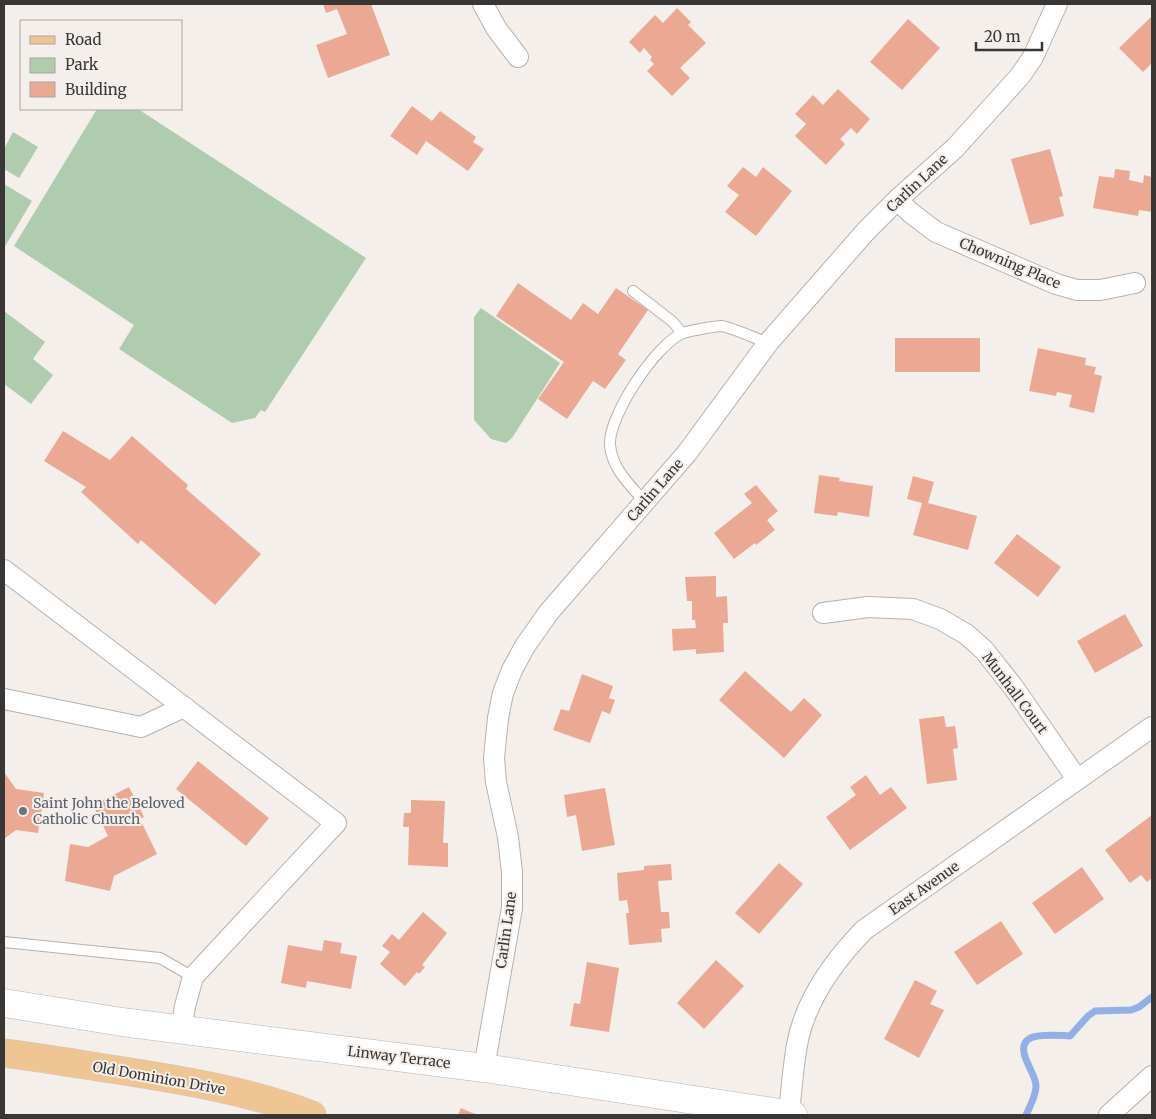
<svg xmlns="http://www.w3.org/2000/svg" width="1156" height="1119" viewBox="0 0 1156 1119" font-family="Merriweather,serif">
<style>
.green{fill:#afccae}
.lines{fill:none;stroke-linecap:round;stroke-linejoin:round}
.stream{stroke:#92b0e5;stroke-width:7}
.building{fill:#eba994}
.lane-casing{stroke:#b7b2ae;stroke-width:12}
.street-casing{stroke:#b7b2ae;stroke-width:22}
.secondary-casing{stroke:#b7b2ae;stroke-width:29}
.primary-casing{stroke:#cccbca;stroke-width:29}
.lane{stroke:#fff;stroke-width:10}
.street{stroke:#fff;stroke-width:20}
.secondary{stroke:#fff;stroke-width:28}
.primary{stroke:#eec593;stroke-width:28}
.worship-dot{fill:#6b7280;stroke:#f4efeb;stroke-width:2}
.labels{text-anchor:middle;stroke-width:4;stroke-linejoin:round;paint-order:stroke}
.street-label{font-size:14px;fill:#393735;stroke:#f4efeb}
.worship-label{font-size:14px;fill:#5b616d;stroke:#f4efeb;text-anchor:start}
</style>
<rect width="100%" height="100%" fill="#f4efeb"/>
<!-- green -->
<g class="green">
<polygon points="97,109 138,109 366,258 265,412 261,410 255,418 232,423 119,349 134,325 14,246"/>
<polygon points="13,132 38,147 19,178 4,169 4,149"/>
<polygon points="4,184 32,201 4,248"/>
<polygon points="481,308 560,363 512,438 506,443 491,439 474,420 474,317"/>
<polygon points="4,311 45,342 33,359 53,375 31,404 4,384"/>
</g>
<g class="lines">
<!-- stream -->
<path class="stream" d="M1026,1115C1030,1106 1036,1096 1036,1086C1036,1079 1031,1071 1028,1064C1011,1029 1048,1035 1070,1036L1088,1016L1095,1011L1131,1010L1139,1007L1152,997"/>
</g>
<!-- building -->
<g class="building">
<polygon points="323,4 371,4 390,55 328,78 316,45 347,34 337,9 326,13"/>
<polygon points="677,8 691,22 688,25 706,43 680,68 690,78 672,96 647,71 654,64 650,60 652,57 644,48 640,53 629,42 655,15 663,23"/>
<polygon points="1152,16 1152,63 1143,72 1119,48"/>
<polygon points="908,19 940,48 902,90 870,62"/>
<polygon points="838,89 870,119 857,134 851,128 840,139 845,144 826,165 795,136 806,124 795,114 813,95 823,105"/>
<polygon points="412,106 432,121 440,111 476,137 473,142 484,149 468,171 426,141 417,155 390,136"/>
<polygon points="1050,149 1063,196 1059,197 1064,216 1030,225 1011,159"/>
<polygon points="743,167 756,177 763,167 792,191 756,236 725,212 739,195 727,186"/>
<polygon points="1115,169 1130,171 1129,180 1143,183 1144,175 1152,177 1152,212 1139,210 1138,216 1093,208 1099,176 1114,178"/>
<polygon points="518,283 571,320 583,303 598,314 616,288 648,310 618,354 626,360 605,389 593,381 567,419 538,399 564,362 496,316"/>
<rect x="895" y="338" width="85" height="34"/>
<polygon points="1038,348 1086,358 1085,365 1096,367 1094,374 1102,376 1094,413 1069,407 1072,395 1057,392 1056,396 1029,391"/>
<polygon points="63,431 110,460 132,436 188,485 186,489 261,554 215,605 141,540 138,544 81,492 86,487 44,461"/>
<polygon points="819,475 840,478 839,481 873,486 869,517 838,512 837,516 814,513"/>
<polygon points="913,476 934,482 928,503 977,516 968,550 913,535 922,503 907,499"/>
<polygon points="756,485 778,511 767,520 775,530 756,545 755,543 734,559 714,533 752,503 744,494"/>
<polygon points="1017,534 1061,567 1038,597 994,563"/>
<polygon points="716,576 716,597 727,596 728,623 723,623 724,652 696,654 696,649 673,651 672,629 696,628 695,620 692,620 692,601 687,601 685,577"/>
<polygon points="1125,614 1143,646 1095,673 1077,641"/>
<polygon points="745,671 791,712 804,698 822,715 784,758 719,700"/>
<polygon points="582,674 613,686 609,698 615,700 610,714 602,711 590,743 553,730 561,709 569,711"/>
<polygon points="944,716 946,727 955,726 958,748 953,749 957,780 927,784 919,719"/>
<polygon points="198,761 269,818 246,846 176,789"/>
<polygon points="4,772 16,789 44,793 38,833 16,830 4,839"/>
<polygon points="866,775 880,795 891,787 907,808 850,850 826,817 856,795 850,787"/>
<polygon points="129,787 144,817 140,819 157,854 114,876 110,891 65,881 70,844 88,847 108,836 93,805"/>
<polygon points="605,788 615,845 582,851 576,815 567,817 564,795"/>
<polygon points="411,800 445,801 443,843 448,843 448,867 408,865 409,827 403,827 404,813 411,813"/>
<polygon points="1152,815 1152,878 1147,882 1141,875 1130,883 1105,850"/>
<polygon points="779,863 803,884 759,934 735,913"/>
<polygon points="671,864 672,880 658,881 661,912 669,912 670,928 661,929 662,942 629,945 626,913 629,913 627,900 619,901 617,873 644,870 644,866"/>
<polygon points="1082,867 1104,899 1055,934 1032,903"/>
<polygon points="423,912 447,933 422,965 425,967 419,974 417,972 405,986 380,964 390,952 382,946 392,934 399,940"/>
<polygon points="1001,921 1023,954 977,985 954,952"/>
<polygon points="324,940 342,943 340,953 357,956 351,989 307,981 306,988 281,983 288,945 322,951"/>
<polygon points="716,960 744,986 704,1029 677,1003"/>
<polygon points="587,962 619,968 609,1032 570,1026 574,1003 580,1004"/>
<polygon points="915,980 937,991 930,1004 944,1010 919,1058 884,1039"/>
<polygon points="461,1108 477,1115 458,1115"/>
</g>
<g class="lines">
<defs>
<g id="lane">
<polyline points="633,291 673,322 682,333"/>
<path d="M645,502C630,485 612,469 610,445C608,416 657,343 683,333C689,331 716,326 721,326C731,327 757,339 768,343"/>
<polyline points="4,942 160,958 193,977"/>
</g>
<g id="street">
<polyline points="483,4 496,28 518,57"/>
<polyline points="897,200 911,213 936,232 1056,284 1077,290 1100,290 1135,283"/>
<polyline points="4,570 336,823 193,977 185,1006 181,1030"/>
<polyline points="823,613 868,607 913,609 940,619 966,634 984,650 1014,688 1077,779"/>
<polyline points="4,699 141,727 184,707"/>
<polyline points="484,1068 512,908 512,872 508,837 496,782 494,758 498,718 503,693 512,670 525,646 549,612 687,453 768,343 866,231 897,200 955,148 1020,76 1033,57 1057,4"/>
<path d="M789,1115C791,1092 793,1068 797,1045C805,1000 833,962 864,930L1152,727"/>
<polyline points="1109,1115 1152,1076"/>
</g>
<polyline id="secondary" points="4,1003 122,1022 484,1068 793,1115"/>
<path id="primary" d="M4,1053C44,1058 84,1065 124,1071C188,1081 252,1092 312,1115"/>
</defs>
<!-- lane casing -->
<use href="#lane" class="lane-casing"/>
<!-- street casing -->
<use href="#street" class="street-casing"/>
<!-- secondary casing -->
<use href="#secondary" class="secondary-casing"/>
<!-- primary casing -->
<use href="#primary" class="primary-casing"/>
<!-- lane -->
<use href="#lane" class="lane"/>
<!-- street -->
<use href="#street" class="street"/>
<!-- secondary -->
<use href="#secondary" class="secondary"/>
<!-- primary -->
<use href="#primary" class="primary"/>
</g>
<!-- markers -->
<circle class="worship-dot" cx="23" cy="811" r="5"/>
<g class="labels">
<!-- street labels -->
<g class="street-label">
<text transform="translate(917 183) rotate(-43)" y="5">Carlin Lane</text>
<text transform="translate(1010 263) rotate(23)" y="5">Chowning Place</text>
<text transform="translate(655 490) rotate(-49)" y="5">Carlin Lane</text>
<text transform="translate(1015 693) rotate(53)" y="5">Munhall Court</text>
<text transform="translate(924 888) rotate(-35)" y="5">East Avenue</text>
<text transform="translate(506 930) rotate(-82)" y="5">Carlin Lane</text>
<text transform="translate(399 1057) rotate(7)" y="5">Linway Terrace</text>
<text transform="translate(159 1078) rotate(10)" y="5">Old Dominion Drive</text>
</g>
<!-- worship labels -->
<g class="worship-label">
<text x="33" y="808">Saint John the Beloved<tspan x="33" dy="16">Catholic Church</tspan></text>
</g>
</g>
<!-- border -->
<rect width="1156" height="1119" fill="none" stroke="#393735" stroke-width="10"/>
<!-- legend -->
<rect x="20" y="20" width="162" height="90" fill="#f4efeb" stroke="#a9a5a2"/>
<rect x="30" y="36" width="25" height="8" fill="#eec593" stroke="#a9a5a2"/>
<text x="65" y="45" font-size="15" fill="#393735">Road</text>
<rect x="30" y="58" width="25" height="15" fill="#afccae" stroke="#a9a5a2"/>
<text x="65" y="70" font-size="15" fill="#393735">Park</text>
<rect x="30" y="82" width="25" height="15" fill="#eba994" stroke="#a9a5a2"/>
<text x="65" y="95" font-size="15" fill="#393735">Building</text>
<!-- scale -->
<path d="M976 42v8h66v-8" fill="none" stroke="#393735" stroke-width="2.5"/>
<text x="984" y="42" font-size="15" fill="#393735" stroke="#f4efeb" stroke-width="4" paint-order="stroke">20 m</text>
</svg>
